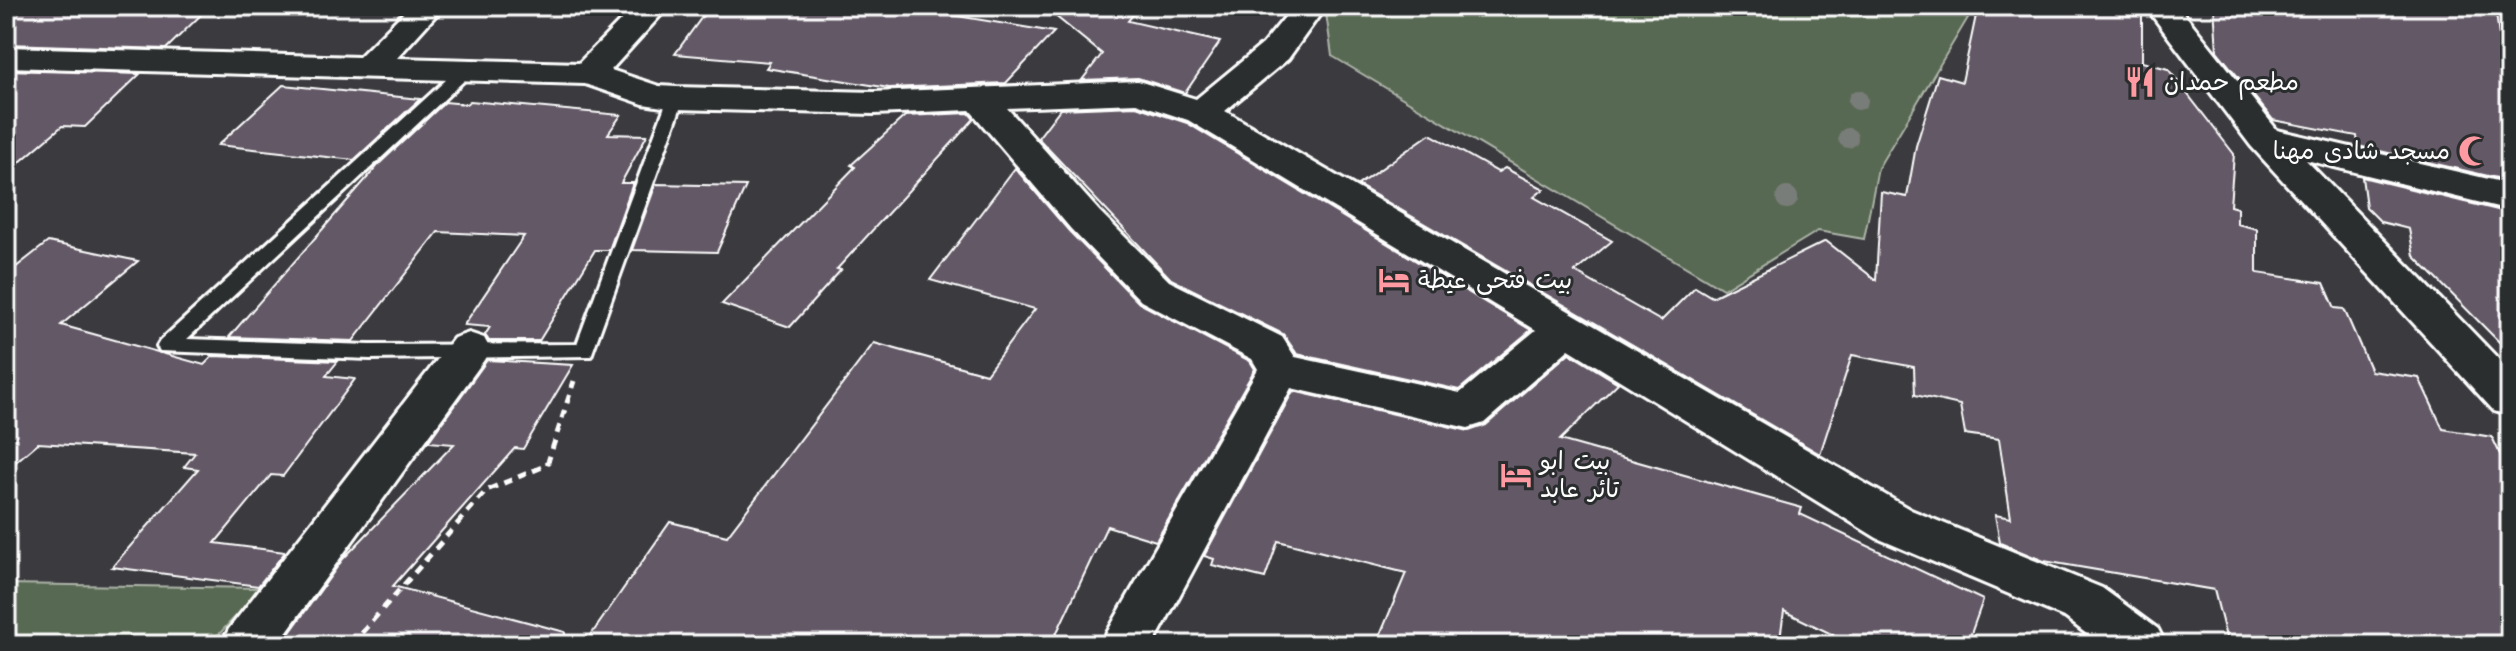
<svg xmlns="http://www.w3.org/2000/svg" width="2516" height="651" viewBox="0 0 2516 651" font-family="Kalam,'Playpen Sans Arabic',sans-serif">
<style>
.green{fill:#596952;stroke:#acb4a8;stroke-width:2}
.building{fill:#645866;stroke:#fff;stroke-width:2}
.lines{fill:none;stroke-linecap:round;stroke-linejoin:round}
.lane-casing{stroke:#fff;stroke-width:6}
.street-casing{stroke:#fff;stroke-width:6}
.path{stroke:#fff;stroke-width:5;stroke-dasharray:9 7;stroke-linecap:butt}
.lane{fill:#2a2d2e;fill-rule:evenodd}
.street{fill:#2a2d2e;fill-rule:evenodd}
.tree{fill:#797d79}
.labels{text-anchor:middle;stroke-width:6;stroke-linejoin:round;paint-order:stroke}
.poi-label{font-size:24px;fill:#fff;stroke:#2a2d2e;text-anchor:start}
</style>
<rect width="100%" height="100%" fill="#3b3a3f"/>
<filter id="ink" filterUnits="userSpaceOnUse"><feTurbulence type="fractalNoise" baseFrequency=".0125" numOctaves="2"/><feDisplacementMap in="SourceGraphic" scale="16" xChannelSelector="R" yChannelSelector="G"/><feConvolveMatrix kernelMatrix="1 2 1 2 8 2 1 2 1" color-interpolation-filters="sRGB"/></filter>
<g filter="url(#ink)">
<!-- green -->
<g class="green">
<polygon points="1325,6 1975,6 1878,168 1864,239 1818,231 1723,289 1332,56"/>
<polygon points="6,584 262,588 209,645 6,645"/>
</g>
<!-- building -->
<g class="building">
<polygon points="6,6 210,6 166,49 6,44"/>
<polygon points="710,6 897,6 1054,32 1006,83 889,88 766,68 770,62 675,54"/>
<polygon points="1043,6 1140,6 1128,21 1220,42 1185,93 1138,78 1082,80 1102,54"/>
<polygon points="1978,6 2142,6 2142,62 2168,69 2234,154 2230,206 2237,208 2237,224 2257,229 2257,273 2324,283 2335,308 2344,309 2371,371 2419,378 2443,429 2492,437 2510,475 2510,645 2228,645 2214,590 2044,561 2000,543 1995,515 2011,518 1999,439 1965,434 1960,405 1915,395 1914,367 1852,355 1820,454 1358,185 1430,134 1498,172 1505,168 1544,189 1534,197 1612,241 1575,272 1661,321 1695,287 1712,297 1826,241 1876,280 1881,192 1907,197 1916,146 1938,75 1962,82"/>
<polygon points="2214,6 2495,6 2500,43 2507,45 2510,60 2510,181 2358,146 2357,136 2273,120 2217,51"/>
<polygon points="6,70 140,74 85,127 62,126 6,174"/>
<polygon points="283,85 420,99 354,160 218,145"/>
<polygon points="470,101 621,115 608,134 647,135 621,183 633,183 609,250 595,250 539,341 489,341 485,335 490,327 464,325 524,236 438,232 353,341 229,337 380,163 445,102 466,104"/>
<polygon points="1136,106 1187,123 1531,330 1459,390 1297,354 1283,334 1171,279 1038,138 1060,109"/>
<polygon points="969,113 974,119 837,269 841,270 790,327 722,304 855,167 851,165 905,116"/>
<polygon points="1015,168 1069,231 1139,303 1250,361 1255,369 1156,541 1107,526 1051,645 584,645 670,522 727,536 874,343 986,374 1035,309 930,280"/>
<polygon points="2362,177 2510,213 2510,353 2414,256 2409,229 2381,222 2366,207"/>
<polygon points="656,184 746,186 717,252 632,250"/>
<polygon points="48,242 138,261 61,325 204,365 213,356 338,361 326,376 355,379 283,476 271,475 215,543 285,552 258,586 112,567 198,469 184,467 195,453 38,443 6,470 6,275"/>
<polygon points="1569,353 1618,383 1560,440 1802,508 1800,514 1983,600 1967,645 1854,645 1784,611 1779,645 1376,645 1406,573 1278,541 1265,578 1212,565 1214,559 1204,556 1293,391 1469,431 1486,425"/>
<polygon points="487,360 573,365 523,449 515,448 393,586 565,632 564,645 281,645 343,559 454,444 428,442"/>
</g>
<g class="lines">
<defs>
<polygon id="lane" points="464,67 472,72 470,75 187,339 370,345 577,344 668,98 670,94 682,94 684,98 591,356 370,359 160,351 157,346 160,341 458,69"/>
<g id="street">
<path d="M410,6H444L397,58L579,63L635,6H669L611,70L659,86L676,87L874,92L1138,81L1196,99L1263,44L1294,6H1326L1288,59L1225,111L1911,510L2102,588L2158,629L2166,645H2101L2066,618L1877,538L1569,349L1484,423L1468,428L1291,388L1153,645H1100L1258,369L1252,359L1141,301L1071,229L970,110L874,114L676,109L643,104L585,84L6,67V47L359,57ZM1136,103L1188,120L1536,330L1460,393L1295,357L1282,337L1169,281L1099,211L1007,108Z"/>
<polygon points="2145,6 2178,6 2277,130 2510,184 2510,210 2306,160 2510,371 2510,416 2494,411 2251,146"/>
<polygon points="469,333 484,338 490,349 484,360 277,645 221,645 229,629 454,338"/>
</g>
</defs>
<!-- lane casing -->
<use href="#lane" class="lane-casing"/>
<!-- street casing -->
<use href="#street" class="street-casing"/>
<!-- path -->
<polyline class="path" points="351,645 487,490 547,465 574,381"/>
<!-- lane -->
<use href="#lane" class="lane"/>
<!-- street -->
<use href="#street" class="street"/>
</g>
<!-- trees -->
<g class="tree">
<circle cx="1858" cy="100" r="10"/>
<circle cx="1848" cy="138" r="10"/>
<circle cx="1787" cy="198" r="11"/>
</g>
</g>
<!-- icons -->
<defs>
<symbol id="restaurant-bare" viewBox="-9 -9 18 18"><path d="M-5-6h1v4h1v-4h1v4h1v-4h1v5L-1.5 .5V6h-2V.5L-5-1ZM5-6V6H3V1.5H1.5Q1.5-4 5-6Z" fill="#ff9aa2" stroke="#2a2d2e" stroke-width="2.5" paint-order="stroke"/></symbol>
<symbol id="mosque-bare" viewBox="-9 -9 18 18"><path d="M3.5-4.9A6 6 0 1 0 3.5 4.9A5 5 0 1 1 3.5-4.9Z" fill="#ff9aa2" stroke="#2a2d2e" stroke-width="2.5" paint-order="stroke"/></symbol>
<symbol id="hotel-bare" viewBox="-9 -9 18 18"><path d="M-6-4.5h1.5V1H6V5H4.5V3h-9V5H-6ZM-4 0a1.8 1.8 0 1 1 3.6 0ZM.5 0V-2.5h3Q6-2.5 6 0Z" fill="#ff9aa2" stroke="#2a2d2e" stroke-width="2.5" paint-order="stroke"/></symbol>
</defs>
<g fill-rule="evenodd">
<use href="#restaurant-bare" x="2118" y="60" width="44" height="44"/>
<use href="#mosque-bare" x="2452" y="129" width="44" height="44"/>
<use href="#hotel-bare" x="1372" y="258" width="44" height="44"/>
<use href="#hotel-bare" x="1494" y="453" width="44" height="44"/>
</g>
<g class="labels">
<!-- poi labels -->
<g class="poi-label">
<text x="2164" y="90">مطعم حمدان</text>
<text x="2450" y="159" text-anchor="end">مسجد شادى مهنا</text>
<text x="1418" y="288">بيت فتحى عيطة</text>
<text x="1540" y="469">بيت ابو<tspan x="1540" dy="28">تائر عابد</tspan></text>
</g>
</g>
<!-- margin -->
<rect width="2516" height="651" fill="none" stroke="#2a2d2e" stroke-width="32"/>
<rect x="16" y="16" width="2484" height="619" fill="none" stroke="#fff" stroke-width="3" filter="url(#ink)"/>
</svg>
